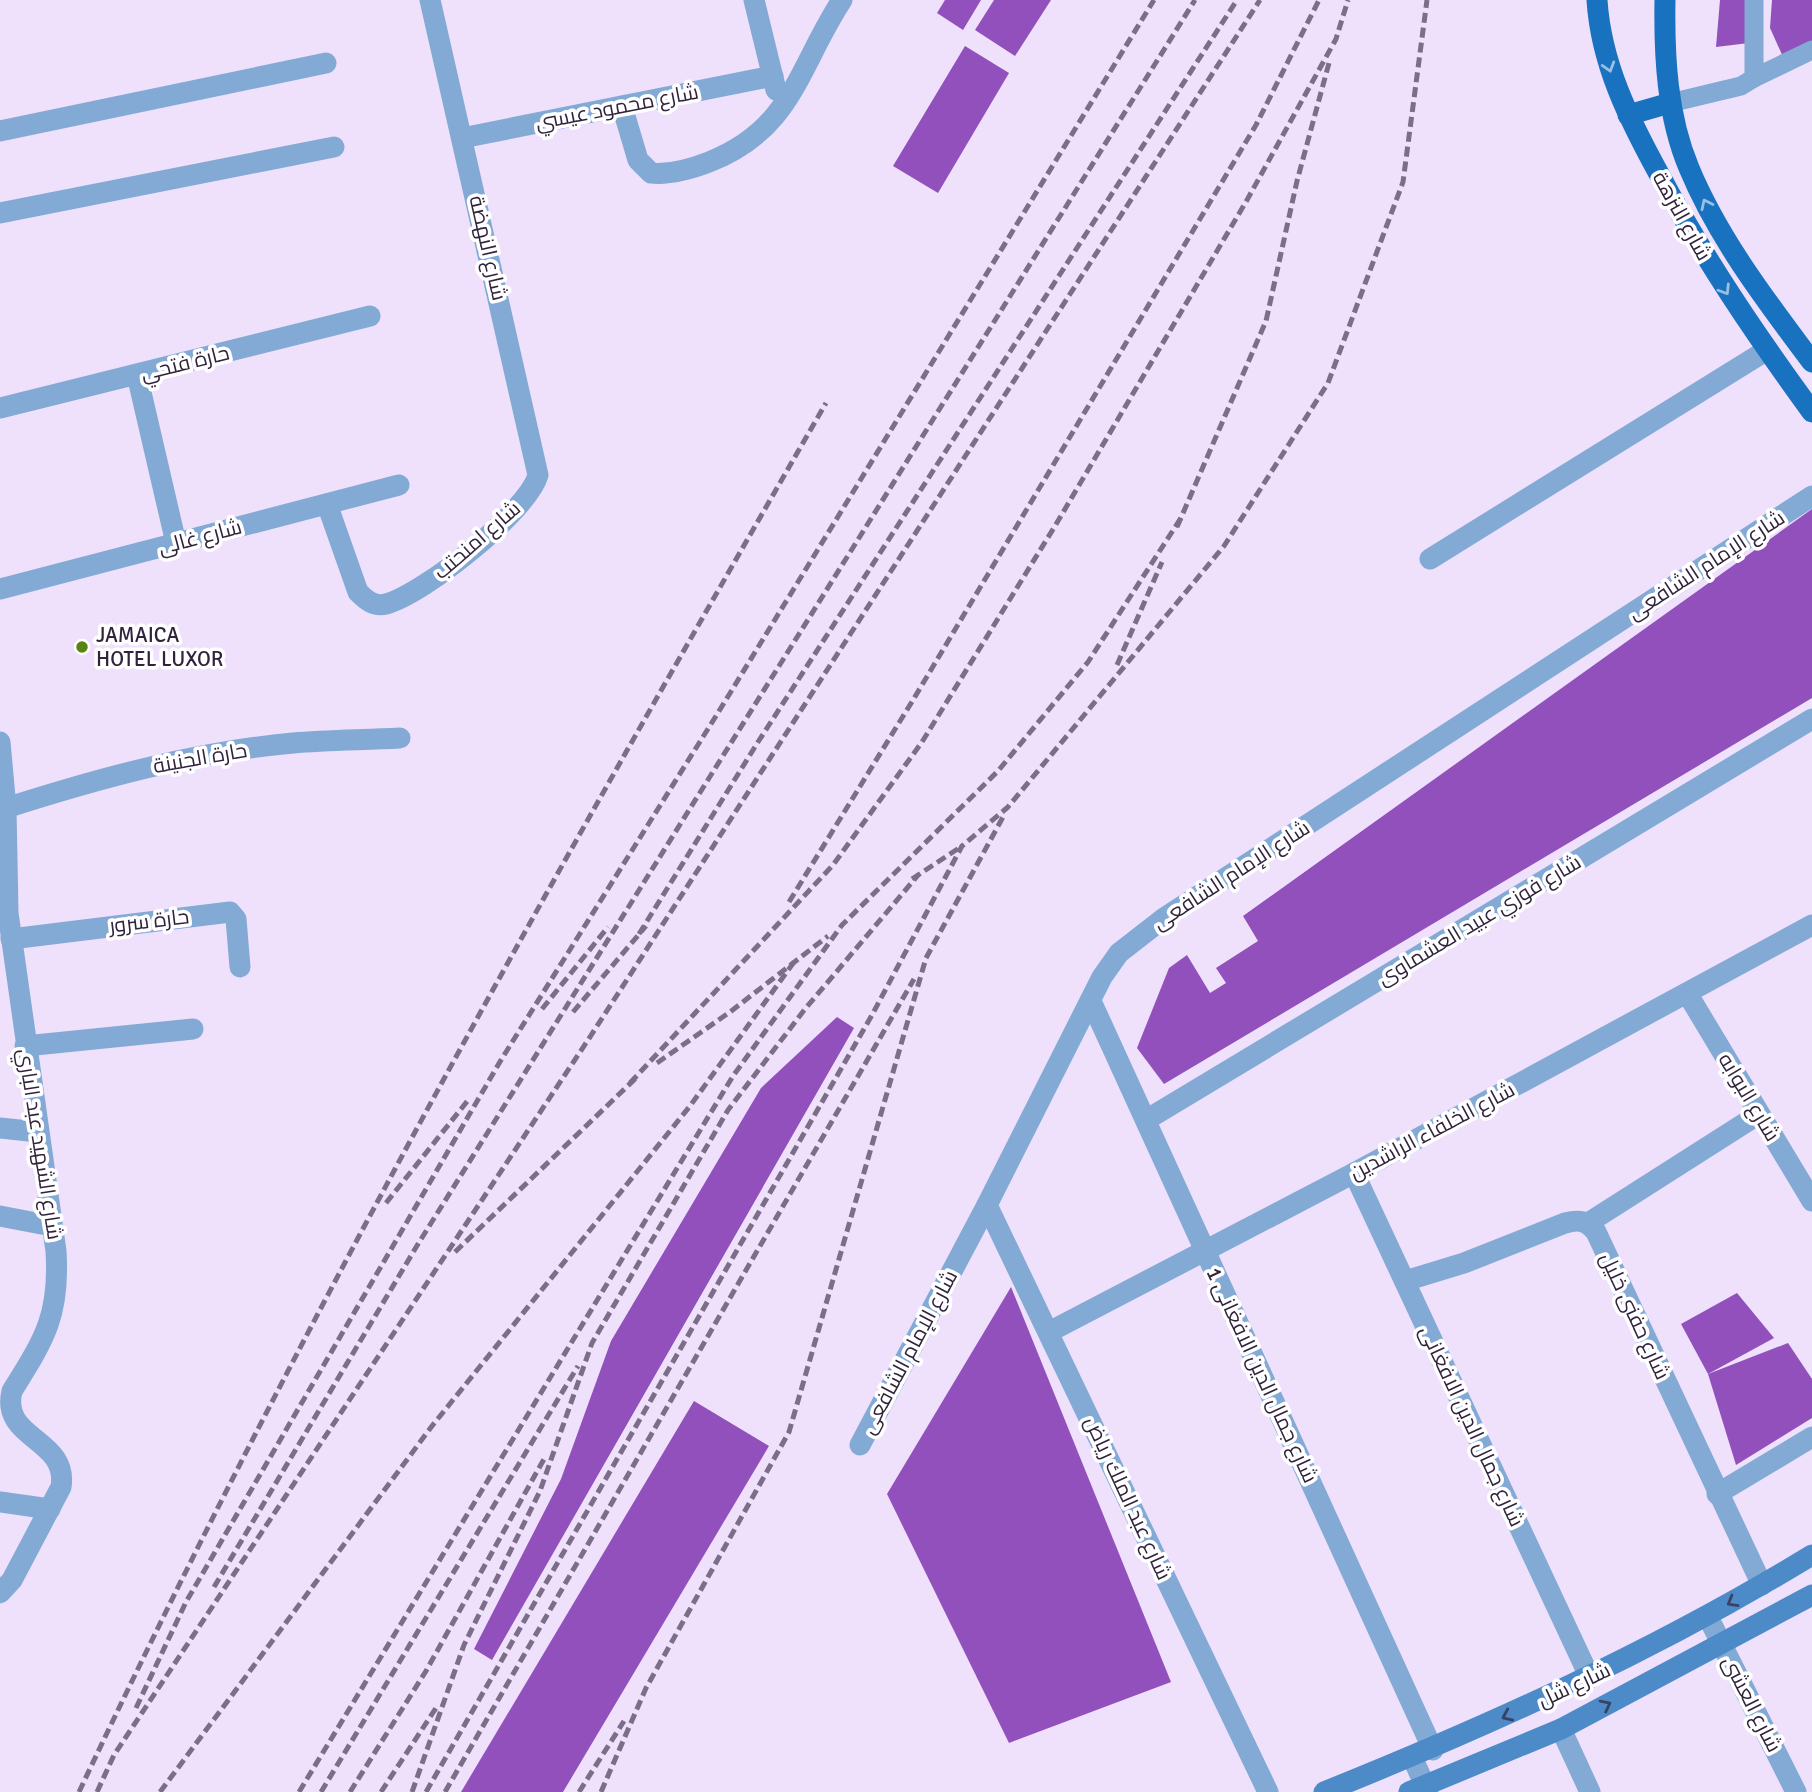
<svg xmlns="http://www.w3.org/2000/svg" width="1812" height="1792" viewBox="0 0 1812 1792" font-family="Signika,Cairo,sans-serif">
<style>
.building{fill:#9150bb}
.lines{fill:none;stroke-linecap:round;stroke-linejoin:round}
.lane{stroke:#82aad4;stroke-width:19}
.street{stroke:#82aad4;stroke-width:21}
.secondary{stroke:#4c8ac8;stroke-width:21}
.primary{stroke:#1972bf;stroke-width:21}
.rail{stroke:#7c6e88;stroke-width:5;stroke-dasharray:10 5;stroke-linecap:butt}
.oneway{stroke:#98c0e2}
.oneway2{stroke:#394266}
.poi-dot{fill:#578412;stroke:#fff;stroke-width:2.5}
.labels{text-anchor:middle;stroke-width:7;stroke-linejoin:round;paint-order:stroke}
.street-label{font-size:21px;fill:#31233c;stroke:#fff}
.poi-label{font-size:21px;fill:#31233c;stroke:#fff;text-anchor:start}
</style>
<rect width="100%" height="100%" fill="#efe0fb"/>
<!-- building -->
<g class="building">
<polygon points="945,0 981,0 963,30 937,13"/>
<polygon points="994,0 1051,0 1015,56 975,30"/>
<polygon points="1720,0 1752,0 1749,43 1716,47"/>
<polygon points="1772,0 1812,0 1812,45 1784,59 1770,28"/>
<polygon points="965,46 1009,73 938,193 893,166"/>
<polygon points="1812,509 1812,698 1164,1084 1137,1048 1169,968 1187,955 1210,993 1226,983 1216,968 1258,941 1243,916"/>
<polygon points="837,1017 854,1028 492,1660 474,1649 561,1479 611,1341 761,1088"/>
<polygon points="1011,1287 1171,1682 1009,1743 887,1494"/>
<polygon points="1737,1293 1774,1338 1708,1374 1681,1324"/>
<polygon points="1788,1343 1812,1379 1812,1418 1736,1465 1708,1374"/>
<polygon points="694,1401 769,1446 563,1792 461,1792"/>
</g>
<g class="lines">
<!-- lane -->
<g class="lane">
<polyline points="1754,78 1812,50"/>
<polyline points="1670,103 1741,86 1754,78 1754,0"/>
</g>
<!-- street -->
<g class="street">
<polyline points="754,0 776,90"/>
<path d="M622,106L638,160L651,173C670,175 691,169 709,162C793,129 798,67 842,0"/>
<polyline points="0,131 326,63"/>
<polyline points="462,138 773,76"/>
<polyline points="0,213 334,147"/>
<polyline points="137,375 176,543"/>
<polyline points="0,408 370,316"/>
<path d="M327,504L358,592C366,600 374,607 386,604C424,594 528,511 538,475L430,0"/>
<polyline points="1430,559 1767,350"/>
<polyline points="0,589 399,485"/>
<path d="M0,742L6,808L8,913L56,1251C60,1315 45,1338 12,1391C0,1440 69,1438 61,1487L12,1580L0,1593"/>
<path d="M6,808C100,778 195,752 293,743C328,740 364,740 400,738"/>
<polyline points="11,939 230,912 236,919 240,967"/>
<polyline points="1687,993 1812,1201"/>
<polyline points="1091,1001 1433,1750"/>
<polyline points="25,1046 193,1029"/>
<polyline points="1146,1120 1812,719"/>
<polyline points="0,1128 38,1132"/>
<polyline points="1354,1173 1590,1678"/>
<polyline points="987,1205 1268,1792"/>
<polyline points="0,1216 52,1226"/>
<polyline points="1588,1223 1759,1114"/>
<path d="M1405,1281L1464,1263L1565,1223C1580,1219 1587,1221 1596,1232L1762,1585"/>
<polyline points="1049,1332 1354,1173 1812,925"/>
<polyline points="860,1445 987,1205 1102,977 1119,953 1164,918 1812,496"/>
<polyline points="1717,1494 1812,1437"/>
<polyline points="0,1502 50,1509"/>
<polyline points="1708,1617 1796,1792"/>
<polyline points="1561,1729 1590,1792"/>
<polyline points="1412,1757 1428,1792"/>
</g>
<!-- secondary -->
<g class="secondary">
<path d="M1324,1792C1493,1724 1656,1650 1812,1555"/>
<polyline points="1409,1792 1561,1729 1812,1595"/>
</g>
<!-- primary -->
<g class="primary">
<path d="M1597,0C1601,64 1629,119 1659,174C1704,259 1756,335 1812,412"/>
<path d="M1665,0C1664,56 1667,116 1689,168C1718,238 1767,302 1812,362"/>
<polyline points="1628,115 1670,103"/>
</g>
<!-- rail -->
<g class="rail">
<polyline points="1177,527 1266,321 1297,181 1329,63"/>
<polyline points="1117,665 1162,562"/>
<polyline points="912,879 959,848"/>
<polyline points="789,902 913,700 1256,125 1319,0"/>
<polyline points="639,934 758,742 1237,0"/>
<polyline points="542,1009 608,927"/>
<polyline points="573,1012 646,926"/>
<polyline points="657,1063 730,1012 828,936"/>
<polyline points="630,1083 833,865 922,742 1055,526 1247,200 1336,39 1348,0"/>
<polyline points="386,1203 469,1099"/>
<polyline points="455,1252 637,1077"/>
<polyline points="214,1587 418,1244 1195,0"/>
<polyline points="136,1708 186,1602 501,1060 716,716 1154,0"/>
<path d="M79,1792C303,1316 563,859 826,403"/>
<polyline points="97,1792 114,1755 588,1040 1260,0"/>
<polyline points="160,1792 432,1426 690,1106 794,962"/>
<polyline points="299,1792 733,1076 842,925 998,771 1088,662 1181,518"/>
<polyline points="321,1792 578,1366"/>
<polyline points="350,1792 426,1671 544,1459"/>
<polyline points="381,1792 436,1708"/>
<polyline points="412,1792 464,1645 540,1491 592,1343 728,1110 805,1009 919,874"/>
<polyline points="426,1792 872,1015 962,846 1008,807 1224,546 1328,383 1403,182 1427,0"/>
<polyline points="445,1792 914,979"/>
<polyline points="579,1792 624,1721"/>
<polyline points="601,1792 646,1688 789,1432 926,958 1003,817"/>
</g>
</g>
<!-- one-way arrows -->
<defs><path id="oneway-chevron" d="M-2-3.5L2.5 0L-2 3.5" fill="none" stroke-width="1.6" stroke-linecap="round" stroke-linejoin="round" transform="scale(1.75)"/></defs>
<g class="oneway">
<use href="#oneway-chevron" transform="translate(1609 67) rotate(73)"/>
<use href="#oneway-chevron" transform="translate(1706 204) rotate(-116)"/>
<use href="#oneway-chevron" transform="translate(1725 290) rotate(58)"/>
</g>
<g class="oneway2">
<use href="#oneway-chevron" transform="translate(1732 1602) rotate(150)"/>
<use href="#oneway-chevron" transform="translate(1606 1705) rotate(-27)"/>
<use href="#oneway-chevron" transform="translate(1507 1716) rotate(156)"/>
</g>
<!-- markers -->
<circle class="poi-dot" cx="82" cy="647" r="7"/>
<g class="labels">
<!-- street labels -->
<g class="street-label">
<text transform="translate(617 107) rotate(-11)" y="7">شارع محمود عيسي</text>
<text transform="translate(1682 216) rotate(61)" y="7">شارع النزهة</text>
<text transform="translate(488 248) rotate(77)" y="7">شارع النهضة</text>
<text transform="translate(185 363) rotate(-14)" y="7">حارة فتحي</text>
<text transform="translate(200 537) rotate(-15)" y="7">شارع غالى</text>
<text transform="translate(477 540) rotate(-41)" y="7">شارع امنحتب</text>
<text transform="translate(1706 565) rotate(-33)" y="7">شارع الإمام الشافعى</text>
<text transform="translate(200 758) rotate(-10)" y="7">حارة الجنينة</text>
<text transform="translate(1231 875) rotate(-33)" y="7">شارع الإمام الشافعى</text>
<text transform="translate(1479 920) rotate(-31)" y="7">شارع فوزي عبيد العشماوى</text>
<text transform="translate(149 921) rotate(-7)" y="7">حارة سرور</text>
<text transform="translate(1749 1097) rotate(59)" y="7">شارع البوابه</text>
<text transform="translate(1432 1131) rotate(-28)" y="7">شارع الخلفاء الراشدين</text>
<text transform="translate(40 1144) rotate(81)" y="7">شارع الشهيد عبد الباري</text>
<text transform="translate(1635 1316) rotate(65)" y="7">شارع حفنى خليل</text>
<text transform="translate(909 1352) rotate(-62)" y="7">شارع الإمام الشافعى</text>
<text transform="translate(1262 1375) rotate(65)" y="7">شارع جمال الدين الافغانى 1</text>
<text transform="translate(1472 1426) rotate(65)" y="7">شارع جمال الدين الافغانى</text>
<text transform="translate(1128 1498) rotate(65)" y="7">شارع عبد الملك رياض</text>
<text transform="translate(1574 1685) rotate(-25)" y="7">شارع شل</text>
<text transform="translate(1752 1704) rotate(63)" y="7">شارع العشى</text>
</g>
<!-- poi labels -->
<g class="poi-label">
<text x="96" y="642">JAMAICA<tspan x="96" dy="24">HOTEL LUXOR</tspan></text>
</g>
</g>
</svg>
